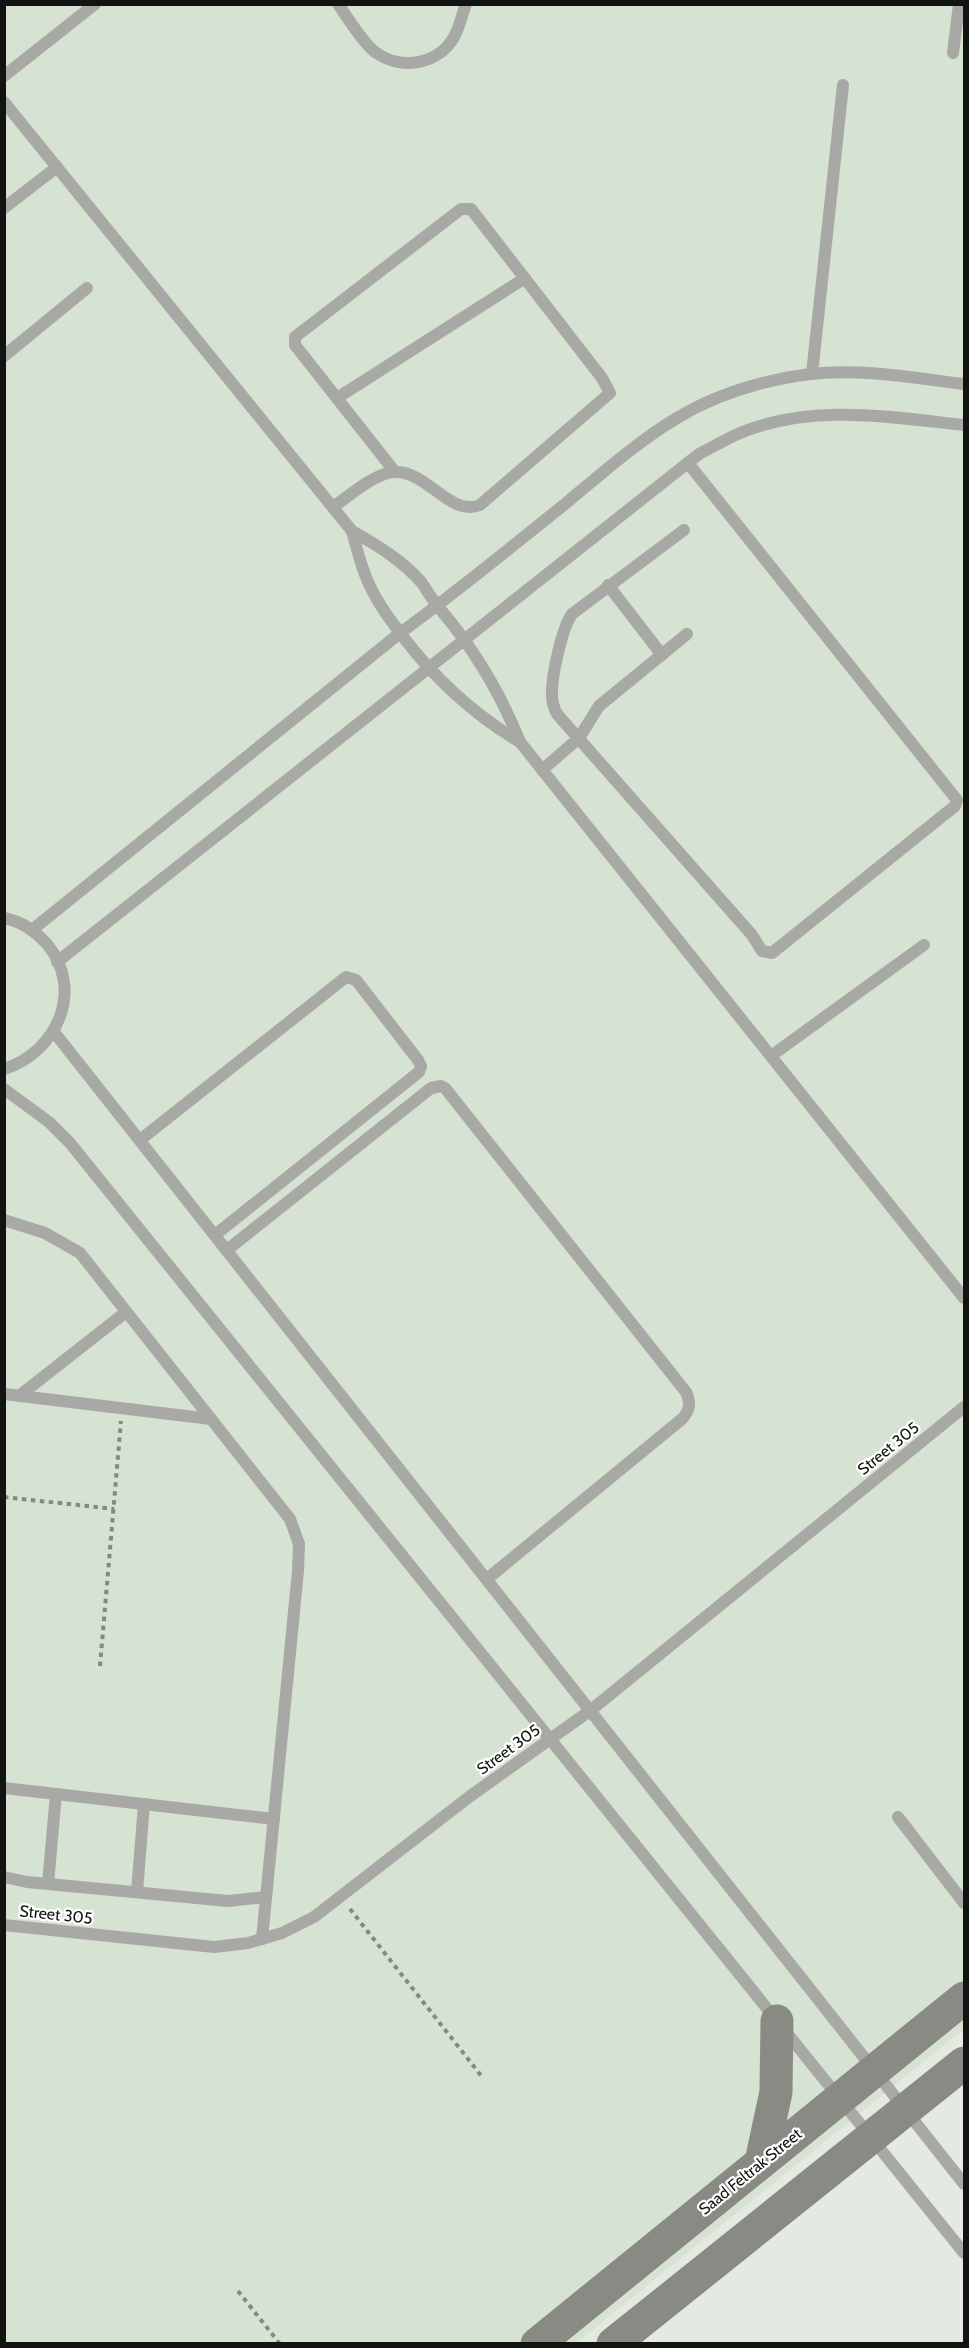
<svg xmlns="http://www.w3.org/2000/svg" width="969" height="2348" viewBox="0 0 969 2348" font-family="Cabin,sans-serif">
<style>
.built{fill:#d6e2d2}
.lines{fill:none;stroke-linecap:round;stroke-linejoin:round}
.path{stroke:#848982;stroke-width:4;stroke-dasharray:4.5 4.5;stroke-linecap:butt}
.lane{stroke:#a8a9a4;stroke-width:12}
.secondary{stroke:#898a84;stroke-width:33}
.labels{text-anchor:middle;stroke-width:4.5;stroke-linejoin:round;paint-order:stroke}
.street-label{font-size:16px;fill:#111410;stroke:#fff}
</style>
<rect width="100%" height="100%" fill="#e3eae1"/>
<!-- built -->
<polygon class="built" points="5,5 964,5 964,2029 576,2343 5,2344"/>
<g class="lines">
<!-- path -->
<g class="path">
<polyline points="4,1497 114,1509"/>
<polyline points="100,1666 121,1421"/>
<polyline points="350,1909 483,2078"/>
<polyline points="238,2291 280,2344"/>
</g>
<!-- lane -->
<g class="lane">
<path d="M338,4C348,18 362,42 375,52C401,71 440,65 455,35C460,26 462,14 466,4"/>
<polyline points="953,53 959,4"/>
<polyline points="4,76 95,4"/>
<path d="M4,102L352,531C377,545 403,561 422,583C428,592 433,601 440,609C475,650 500,692 520,742L964,1298"/>
<polyline points="4,208 57,167"/>
<polyline points="4,356 87,288"/>
<polyline points="812,374 843,85"/>
<polyline points="337,398 525,278"/>
<path d="M333,507C349,496 369,478 388,473C424,464 448,518 480,505L610,393L602,378L471,209H461L295,337V345L395,472"/>
<path d="M684,530L572,614C562,628 551,677 552,696C552,702 554,708 557,714L752,935L762,951L772,953L955,806L957,800L688,463"/>
<path d="M352,531C357,549 361,567 369,584C378,604 391,621 404,638C437,681 473,714 520,742"/>
<polyline points="608,585 662,655"/>
<polyline points="542,770 579,738 599,706 687,634"/>
<path d="M4,918C21,921 36,932 47,944C85,990 57,1052 4,1069"/>
<path d="M32,930L400,633C457,592 511,547 565,504C601,474 637,442 677,418C718,393 764,380 810,374C861,368 914,378 964,384"/>
<path d="M57,962L699,454C713,447 726,439 740,433C812,403 890,417 964,425"/>
<polyline points="54,1032 964,2184"/>
<polyline points="771,1056 924,945"/>
<polyline points="4,1089 49,1122 70,1143 964,2253"/>
<polyline points="140,1140 346,977 356,980 418,1060 421,1066 419,1072 215,1235"/>
<polyline points="4,1220 45,1233 80,1253 290,1519 299,1544 298,1571 262,1939"/>
<path d="M227,1250L431,1088L441,1086L445,1088L686,1392C691,1403 690,1410 682,1419L487,1579"/>
<polyline points="4,1394 211,1419"/>
<polyline points="19,1396 126,1312"/>
<polyline points="4,1788 274,1819"/>
<polyline points="898,1817 964,1903"/>
<polyline points="4,1877 27,1882 228,1901 266,1897"/>
<polyline points="48,1884 56,1794"/>
<polyline points="137,1892 144,1804"/>
<polyline points="4,1925 214,1947 248,1943 282,1933 314,1917 469,1797 591,1710 964,1407"/>
</g>
<!-- secondary -->
<g class="secondary">
<polyline points="761,2162 776,2092 777,2021"/>
<polyline points="537,2344 964,1998"/>
<polyline points="613,2344 964,2063"/>
</g>
</g>
<g class="labels">
<!-- street labels -->
<g class="street-label">
<text transform="translate(888 1448) rotate(-39)" y="6">Street 305</text>
<text transform="translate(508 1749) rotate(-36)" y="6">Street 305</text>
<text transform="translate(56 1914) rotate(6)" y="6">Street 305</text>
<text transform="translate(750 2171) rotate(-39)" y="6">Saad Feltrak Street</text>
</g>
</g>
<!-- border -->
<rect width="969" height="2348" fill="none" stroke="#111410" stroke-width="12"/>
</svg>
